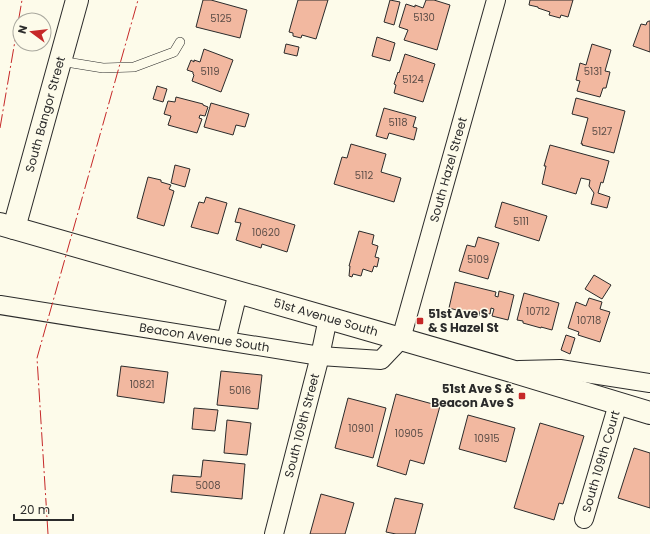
<svg xmlns="http://www.w3.org/2000/svg" width="650" height="534" viewBox="0 0 650 534" font-family="Poppins,sans-serif">
<style>
.building{fill:#f2b8a0;stroke:#2b2b2b}
.lines{fill:none;stroke-linecap:round;stroke-linejoin:round}
.service-casing{stroke:#2b2b2b;stroke-width:10}
.minor-casing{stroke:#2b2b2b;stroke-width:20}
.tertiary-casing{stroke:#2b2b2b;stroke-width:24}
.service{stroke:#fdfbea;stroke-width:9}
.minor{stroke:#fdfbea;stroke-width:18}
.tertiary{stroke:#fdfbea;stroke-width:22}
.power{stroke:#c62828;stroke-width:1;stroke-dasharray:14 3 2 3;stroke-linecap:butt}
.poi-dot{fill:#c62828;stroke:#fdfbea;stroke-width:1.5}
.labels{text-anchor:middle;stroke-width:3;stroke-linejoin:round;paint-order:stroke}
.number-label{font-size:10px;fill:#5d4e48}
.street-label{font-size:12px;fill:#2b2b2b;stroke:#fdfbea}
.poi-label{font-size:12px;font-weight:bold;fill:#2b2b2b;stroke:#fdfbea;text-anchor:start}
</style>
<rect width="100%" height="100%" fill="#fdfbea"/>
<!-- building -->
<g class="building">
<polygon points="203,0 211,0 247,10 240,38 196,27"/>
<polygon points="298,0 328,0 316,39 302,35 301,38 293,36 293,33 289,32"/>
<polygon points="390,0 400,2 394,25 384,22"/>
<polygon points="426,0 434,0 450,5 437,50 404,40 408,30 399,27 406,4 415,7 415,5 423,8"/>
<polygon points="530,0 573,0 568,17 561,15 560,18 549,15 550,12 538,8 538,7 529,5"/>
<polygon points="649,21 650,21 650,52 633,46 641,24 646,25 647,22"/>
<polygon points="377,37 395,43 390,61 372,56"/>
<polygon points="286,44 299,47 297,56 284,53"/>
<polygon points="592,44 611,50 605,71 610,72 606,88 603,88 600,97 577,91 580,81 576,80 580,63 586,65"/>
<polygon points="204,49 233,60 221,92 192,81 194,75 193,74 193,72 187,70 191,60 194,62 194,60 200,62"/>
<polygon points="405,54 435,64 423,102 394,93 396,85 394,84 398,72 399,73"/>
<polygon points="157,86 167,89 163,102 153,99"/>
<polygon points="176,97 203,104 203,105 208,107 205,116 200,115 199,118 202,119 197,133 168,125 171,116 164,114 168,101 175,102"/>
<polygon points="576,98 625,111 614,153 582,145 583,144 581,144 588,118 572,114"/>
<polygon points="211,103 249,114 245,127 236,125 233,135 204,127"/>
<polygon points="384,108 416,117 413,127 417,128 414,140 389,133 387,139 376,136"/>
<polygon points="351,144 386,154 381,172 401,178 394,202 334,184 342,157 347,158"/>
<polygon points="550,145 609,161 603,183 601,182 598,193 610,197 607,208 591,204 594,193 589,186 590,180 581,178 576,194 542,184 546,166 544,166"/>
<polygon points="175,165 190,169 185,187 171,183"/>
<polygon points="148,177 161,180 161,182 171,185 169,189 174,191 164,226 137,218"/>
<polygon points="206,197 227,203 218,234 191,227 199,202 204,203"/>
<polygon points="502,202 547,216 539,241 495,227"/>
<polygon points="239,208 295,225 287,252 262,244 261,248 236,240 241,223 235,222"/>
<polygon points="359,231 374,235 372,244 378,246 375,257 379,258 377,267 374,266 372,272 363,269 361,276 353,274 352,277 349,276 350,266 349,266"/>
<polygon points="478,237 499,243 488,279 459,271 467,245 475,247"/>
<polygon points="594,275 611,285 602,299 585,289"/>
<polygon points="455,282 496,292 495,296 498,297 499,291 514,295 508,320 492,316 494,309 491,308 490,314 480,311 479,316 449,308"/>
<polygon points="524,293 559,303 552,330 541,327 541,328 523,323 523,321 517,320"/>
<polygon points="589,298 602,302 600,309 610,312 600,342 578,335 579,332 568,328 576,302 586,306"/>
<polygon points="566,335 575,338 570,354 561,350"/>
<polygon points="121,366 168,372 164,403 117,396"/>
<polygon points="221,371 262,375 258,409 217,405"/>
<polygon points="396,394 440,406 424,464 410,460 406,475 377,466"/>
<polygon points="348,398 386,408 373,458 335,448"/>
<polygon points="194,408 218,410 215,431 192,429"/>
<polygon points="468,415 515,428 506,462 459,449"/>
<polygon points="227,420 251,423 247,455 224,453"/>
<polygon points="540,423 584,436 563,504 559,503 554,520 514,508"/>
<polygon points="634,448 650,453 650,508 618,498"/>
<polygon points="203,460 245,464 242,499 171,492 173,475 201,477"/>
<polygon points="321,494 354,503 345,534 310,534"/>
<polygon points="395,498 423,504 415,534 396,534 386,532"/>
</g>
<g class="lines">
<defs>
<polyline id="service" points="60,61 103,68 134,67 174,52 180,42"/>
<g id="minor">
<path id="s1" d="M0,305L320,356L381,360L401,339L496,0"/>
<polyline points="226,341 238,292"/>
<polyline points="519,370 560,369 650,383"/>
<path id="s2" d="M584,519L618,404"/>
<path id="s3" d="M274,534L320,356L328,318"/>
</g>
<g id="tertiary">
<path id="s4" d="M0,224L328,318L508,370L650,413"/>
<path id="s5" d="M14,228L77,0"/>
</g>
</defs>
<!-- service casing -->
<use href="#service" class="service-casing"/>
<!-- minor casing -->
<use href="#minor" class="minor-casing"/>
<!-- tertiary casing -->
<use href="#tertiary" class="tertiary-casing"/>
<!-- service -->
<use href="#service" class="service"/>
<!-- minor -->
<use href="#minor" class="minor"/>
<!-- tertiary -->
<use href="#tertiary" class="tertiary"/>
<!-- power -->
<g class="power">
<polyline points="0,128 22,0"/>
<polyline points="48,534 37,358 138,0"/>
</g>
</g>
<!-- markers -->
<g class="poi-dot">
<rect x="416" y="317" width="8" height="8" rx="2"/>
<rect x="518" y="392" width="8" height="8" rx="2"/>
</g>
<g class="labels">
<!-- number labels -->
<g class="number-label">
<text x="424" y="21">5130</text>
<text x="221" y="22">5125</text>
<text x="210" y="75">5119</text>
<text x="593" y="75">5131</text>
<text x="413" y="83">5124</text>
<text x="398" y="126">5118</text>
<text x="602" y="135">5127</text>
<text x="364" y="179">5112</text>
<text x="521" y="225">5111</text>
<text x="266" y="236">10620</text>
<text x="478" y="263">5109</text>
<text x="538" y="315">10712</text>
<text x="589" y="324">10718</text>
<text x="142" y="388">10821</text>
<text x="240" y="394">5016</text>
<text x="361" y="432">10901</text>
<text x="409" y="437">10905</text>
<text x="487" y="442">10915</text>
<text x="208" y="489">5008</text>
</g>
<!-- street labels -->
<g class="street-label">
<text dy="4" stroke="none"><textPath href="#s5" startOffset="118">South Bangor Street</textPath></text>
<text dy="4" stroke="none"><textPath href="#s1" startOffset="590">South Hazel Street</textPath></text>
<text dy="4" stroke="none"><textPath href="#s4" startOffset="339">51st Avenue South</textPath></text>
<text dy="4" stroke="none"><textPath href="#s1" startOffset="207">Beacon Avenue South</textPath></text>
<text dy="4" stroke="none"><textPath href="#s3" startOffset="112">South 109th Street</textPath></text>
<text dy="4" stroke="none"><textPath href="#s2" startOffset="60">South 109th Court</textPath></text>
</g>
<!-- poi labels -->
<g class="poi-label">
<text x="428" y="318">51st Ave S<tspan x="428" dy="14">&amp; S Hazel St</tspan></text>
<text x="514" y="393" text-anchor="end">51st Ave S &amp;<tspan x="514" dy="14">Beacon Ave S</tspan></text>
</g>
</g>
<!-- north arrow -->
<g transform="translate(32 32) rotate(285)"><circle r="19" fill="#fdfbea" stroke="#a9a89e"/>
<path d="M0-3L7 15L0 10L-7 15Z" fill="#c62828"/>
<text y="-6" font-size="11" font-weight="bold" text-anchor="middle" fill="#2b2b2b">N</text>
</g>
<!-- scale -->
<path d="M14 514v6h59v-6" fill="none" stroke="#2b2b2b" stroke-width="2"/>
<text x="20" y="514" font-size="12" fill="#2b2b2b" stroke="#fdfbea" stroke-width="3" paint-order="stroke">20 m</text>
</svg>
